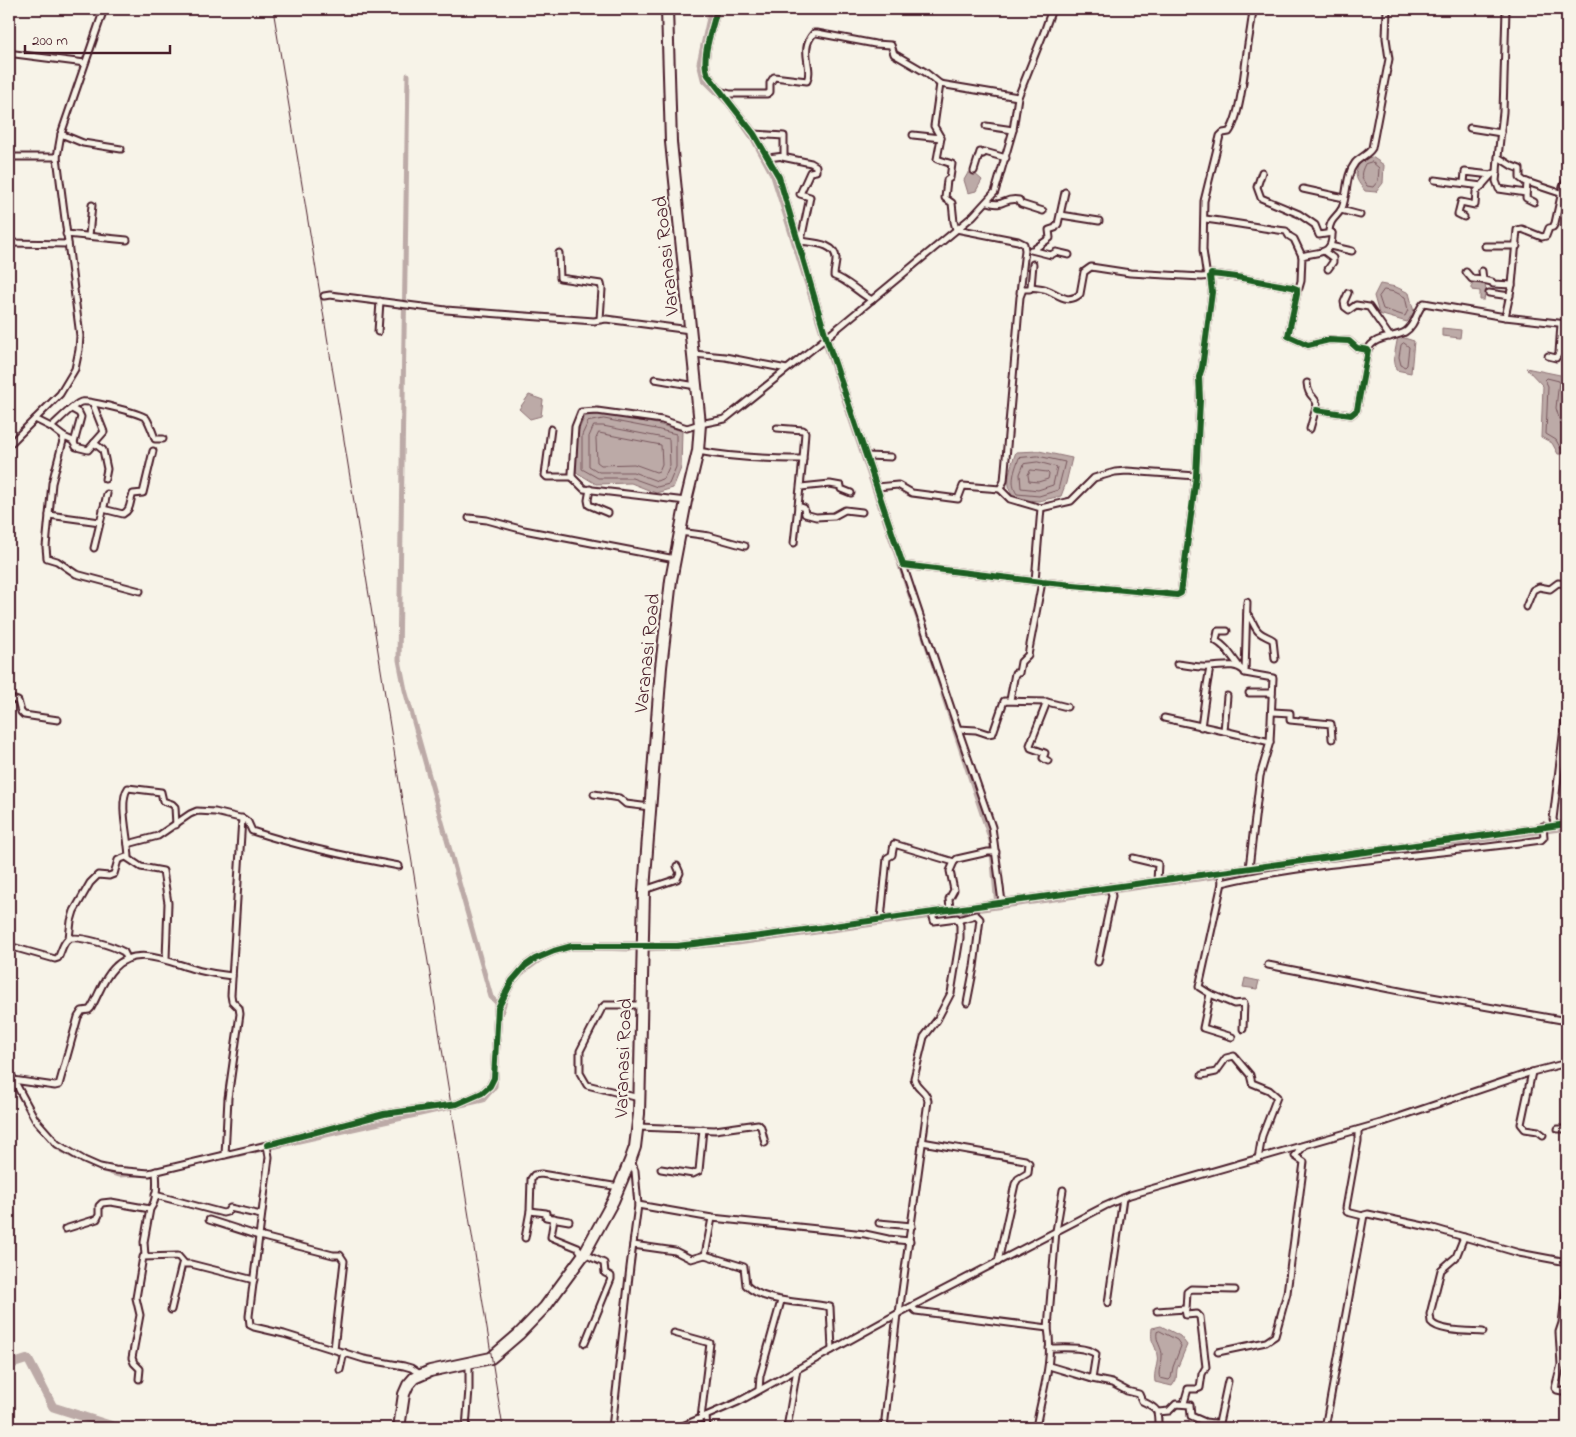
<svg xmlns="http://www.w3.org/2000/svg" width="1576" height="1437" viewBox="0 0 1576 1437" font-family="'Indie Flower',sans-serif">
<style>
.water{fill:#bcaaa7;stroke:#8e7275}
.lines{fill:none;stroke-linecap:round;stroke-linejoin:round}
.shore{stroke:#78575d;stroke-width:1}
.canal{stroke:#bcaaa7;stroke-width:5}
.river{stroke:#bcaaa7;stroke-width:9}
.street-casing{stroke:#4a1f2b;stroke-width:9}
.highway-casing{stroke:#4a1f2b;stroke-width:14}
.street{stroke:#f7f3e8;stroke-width:5}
.highway{stroke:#f7f3e8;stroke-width:10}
.rail{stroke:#4a1f2b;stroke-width:1}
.cycleway-casing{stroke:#f7f3e8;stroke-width:9}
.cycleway{stroke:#1b5e20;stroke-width:6}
.labels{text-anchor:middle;stroke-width:4.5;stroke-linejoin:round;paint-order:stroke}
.street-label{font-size:20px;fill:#4a1f2b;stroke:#f7f3e8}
</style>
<rect width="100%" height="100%" fill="#f7f3e8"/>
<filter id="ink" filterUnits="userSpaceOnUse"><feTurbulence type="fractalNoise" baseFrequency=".02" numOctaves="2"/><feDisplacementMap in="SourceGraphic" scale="10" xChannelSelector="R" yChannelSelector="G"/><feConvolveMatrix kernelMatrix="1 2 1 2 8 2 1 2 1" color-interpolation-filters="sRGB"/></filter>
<g filter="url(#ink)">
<!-- water -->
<g class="water">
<path d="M1372,157L1384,165L1383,183L1376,192L1365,191C1354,177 1354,175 1361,159Z"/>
<polygon points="968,173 974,173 982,180 976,191 968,193 964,180"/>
<polygon points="1472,280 1484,281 1486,290 1484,300 1480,300 1480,291 1472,290"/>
<polygon points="1380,284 1396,287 1409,293 1414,312 1407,322 1379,314 1374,296"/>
<polygon points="1442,328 1461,330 1460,338 1442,336"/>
<polygon points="1398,336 1414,341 1411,373 1396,370 1394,357"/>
<polygon points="1526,368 1565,376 1561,407 1567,431 1567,454 1558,454 1552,443 1541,437 1543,386"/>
<polygon points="529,395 543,400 541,416 530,419 519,409"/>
<polygon points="603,414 657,424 682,431 681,468 673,488 656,493 631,483 596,484 576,472 577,434 585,416"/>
<path d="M1039,451L1072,458L1066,483L1061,496L1039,501L1014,499C1004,483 1010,468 1016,452Z"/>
<polygon points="1245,978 1259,981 1257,989 1243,987"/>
<path d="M1161,1326L1180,1336L1187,1345L1177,1369L1176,1380L1172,1386L1155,1382C1153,1371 1159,1363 1157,1355C1155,1341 1150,1345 1152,1328Z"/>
</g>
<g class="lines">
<!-- shore -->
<g class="shore">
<path d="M1372,162L1379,168L1378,181L1373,187L1367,186C1360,177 1360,174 1365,164Z"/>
<polygon points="1384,290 1395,292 1405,297 1408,310 1405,316 1383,309 1379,297"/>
<polygon points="1404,343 1409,347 1407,365 1405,367 1401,365 1399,357 1401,345"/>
<polygon points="604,419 656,429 676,434 676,467 669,484 657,487 632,478 598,478 582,469 582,435 588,422"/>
<polygon points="594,426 603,426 669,439 670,465 664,478 657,481 633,472 599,472 589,466 589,437"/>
<polyline points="1567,429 1561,425 1556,408 1559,381 1547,378 1545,380 1548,386 1546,434 1556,440 1561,449 1567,449"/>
<polygon points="599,433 661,445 662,464 659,471 656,472 634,464 601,465 597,462 596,439"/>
<path d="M1038,456L1065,462L1058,490L1039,496L1017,494C1009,483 1015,469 1019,458Z"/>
<polygon points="1038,462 1057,467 1053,485 1038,490 1021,488 1020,474 1024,464"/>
<polygon points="1031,470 1047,472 1049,474 1048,479 1038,482 1029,481 1028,475"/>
<path d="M1160,1331L1177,1340L1181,1346L1173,1367L1171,1378L1169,1380L1160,1378C1157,1371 1162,1365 1162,1357C1163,1348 1155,1342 1157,1332Z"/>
</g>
<!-- canal -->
<g class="canal">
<polyline points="711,9 699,63 703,79 730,106 753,139 773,176 828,352 942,690"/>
<polyline points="408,75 399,660 405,690 491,997 502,1008"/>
<polyline points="943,695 991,841 997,906"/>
<polyline points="594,948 630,949"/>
<polyline points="674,948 738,943 1567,828"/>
<polyline points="646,949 666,948"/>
<polyline points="519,975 542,958"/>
<polyline points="499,1020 507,994"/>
<polyline points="52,1142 58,1148 76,1158"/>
<polyline points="227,1157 483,1100 495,1086 496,1073"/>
<polyline points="100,1169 118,1175 140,1174"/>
</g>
<!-- river -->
<polyline class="river" points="9,1365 28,1359 53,1407 119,1428"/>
<defs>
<g id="street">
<path d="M717,9C713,27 700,58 708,75L754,134L779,177L826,337L903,565L1042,582L1177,595L1181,593L1196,476L1200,400L1199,377L1202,368L1212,292L1210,276L1211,274C1239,276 1265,283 1292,287L1297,289V294L1288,336L1308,345L1329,340L1349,341L1357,348L1368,350L1357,410L1351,415L1316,410"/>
<polyline points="1506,9 1503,112 1498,157 1512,166 1520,169 1520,178 1524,181 1563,194"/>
<polyline points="15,54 85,63"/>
<polyline points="940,84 934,126 941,138 937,159 952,164 950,178 947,180 945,198 952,203 954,222 956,229 1018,241 1024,244 1025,250 1020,293"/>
<path d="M723,92L730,94H767L770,92V83L774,77L807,81C814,67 798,50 814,33H817L875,44L891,45L894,54L925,72L940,84L1018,97"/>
<polyline points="986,126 1013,130"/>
<polyline points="1470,128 1501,133"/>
<polyline points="61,134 83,143 121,149"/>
<polyline points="754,134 784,136 784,156 768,158"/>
<polyline points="913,135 941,138"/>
<polyline points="9,157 57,157"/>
<polyline points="782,157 811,163 816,166 816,171 810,172 800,194 810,197 800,245"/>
<polyline points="974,171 980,152 983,154 985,152 1006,158"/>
<polyline points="1262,172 1257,187 1261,198 1299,214 1315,225 1319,235 1332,233"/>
<polyline points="1497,172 1496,181 1499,189 1526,193"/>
<polyline points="1435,180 1482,186"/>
<polyline points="1527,182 1526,198 1534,202"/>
<polyline points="1464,183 1465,172 1491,175"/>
<polyline points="1303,189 1344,198"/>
<path d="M988,202C1005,208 1003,197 1019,200L1021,204L1043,211"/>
<polyline points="1341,210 1360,215"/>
<polyline points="1061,215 1099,221"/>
<polyline points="1464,217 1458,214 1461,202 1475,205 1476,192 1491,175 1497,172 1498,158"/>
<path d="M1205,219C1232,222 1259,228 1286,231L1289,236L1294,239L1302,256"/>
<polyline points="66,234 127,240"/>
<polyline points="89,236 92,205"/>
<path d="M800,241C813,243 837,243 836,260C836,265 834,270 834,276C846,279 860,294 872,300"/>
<polyline points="9,243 68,244"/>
<polyline points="1330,246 1352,251"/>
<polyline points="1485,246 1517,246"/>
<polyline points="1031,250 1051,255 1056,252 1069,255"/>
<polyline points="1033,250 1050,238 1049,230 1055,228 1058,224 1065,192"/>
<polyline points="1325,252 1333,258 1333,262 1328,269"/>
<polyline points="559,253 560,278 601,284 602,289 600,319"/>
<polyline points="1482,271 1483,280 1492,282 1493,284 1512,285"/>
<polyline points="1466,272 1472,279 1484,280"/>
<polyline points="1031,287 1033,264"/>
<path d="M1297,289L1299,288L1301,281L1302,256C1318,251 1333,256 1332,233L1329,231C1330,218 1337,218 1342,208C1348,194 1345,176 1355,163C1360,157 1368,155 1372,148L1389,59L1386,38L1387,9"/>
<polyline points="1348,293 1344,302 1345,307 1349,310 1356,305 1369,307 1390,337"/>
<polyline points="1489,293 1510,296"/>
<polyline points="324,296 330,295 446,310 594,321 606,319 690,330"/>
<polyline points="1505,317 1512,285 1517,230 1522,229 1542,237 1546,236 1549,228 1553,227 1555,223 1563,187 1567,179"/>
<polyline points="378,332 380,301"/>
<path d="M1368,350C1373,336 1394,338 1405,332C1416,325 1416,311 1424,303L1505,317L1567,324"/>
<polyline points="693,354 725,357 787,369"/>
<polyline points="1548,356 1556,358 1559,353 1561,324"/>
<polyline points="655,379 696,386"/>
<path d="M1307,383C1308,397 1314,395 1317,404L1310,429"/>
<polyline points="72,409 79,413 81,417 74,443"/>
<polyline points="35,419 51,427 64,437 52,483 46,547 47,558 57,561 76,574 140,591"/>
<path d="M51,427C58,421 74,404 81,402C89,400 139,413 146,418C148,420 154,435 155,439H163"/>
<polyline points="777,428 803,430 805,432 803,459"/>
<polyline points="551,429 545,475 547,477 572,477"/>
<polyline points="64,437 73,441 76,447 88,450 104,432 93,404"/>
<polyline points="94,443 103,450 107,469 105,479"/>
<polyline points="9,445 60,394 75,369 79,350 80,336 57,157 61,134 104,9"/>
<path d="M698,451C733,458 768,459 803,459L794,543"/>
<polyline points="867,456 891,457"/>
<polyline points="801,487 830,484 841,486 841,489 851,493"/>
<path d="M877,487L898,485L912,493L958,499L963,486L1000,489L1004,481L1020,297L1023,289H1030L1031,287C1036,288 1042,288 1047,290C1058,294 1068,305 1080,294L1084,272L1091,267L1130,273L1202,277L1210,276L1206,271L1203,250L1204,201L1220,136L1223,133L1229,132C1241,116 1245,64 1248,44C1250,32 1252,21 1253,9"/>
<polyline points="590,489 588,500 589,505 608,513"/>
<polyline points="1000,489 1010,499 1041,508 1035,581"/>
<polyline points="686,501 584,489 572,477 572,473 575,427 581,412 597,411 662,420 687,428 700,424 725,419 821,342 973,216 995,192 1013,130 1018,97 1044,32 1052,9"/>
<polyline points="798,506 804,508 805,514 816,517 834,516 845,510 862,512"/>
<polyline points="1041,508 1071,501 1094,478 1115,472 1127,471 1196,476"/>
<path d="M103,509L123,514C132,509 129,502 133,494L143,493L153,451"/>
<polyline points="49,515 100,522"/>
<polyline points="469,518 487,520 524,530 675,559"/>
<polyline points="680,532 709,536 745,546"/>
<polyline points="94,548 107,494"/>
<polyline points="903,565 958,729 976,730 988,734 993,733 1004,701 1047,702 1067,707"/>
<polyline points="1247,602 1245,673 1273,678 1270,742 1260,776 1249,868"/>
<polyline points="1526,607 1533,590 1539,587 1550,589 1558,583 1567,584"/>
<path d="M1247,614C1253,619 1253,627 1259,632C1263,636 1269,637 1273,640L1275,659"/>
<path d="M1227,631H1218L1216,641C1227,647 1231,656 1239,666"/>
<path d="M1177,664C1188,665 1199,668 1209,667C1222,667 1234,662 1244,671"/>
<polyline points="1249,693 1272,693"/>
<polyline points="1227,696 1224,731 1270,742"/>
<polyline points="9,698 18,701 21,712 24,715 58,720"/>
<polyline points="1010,700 1015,673 1019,673 1021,662 1028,655 1042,582"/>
<polyline points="1047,702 1030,745 1031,748 1045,753 1043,758 1048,761"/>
<polyline points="1273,712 1290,713 1290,720 1331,724 1332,739"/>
<polyline points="1164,718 1224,731"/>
<path d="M1201,727C1204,707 1206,687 1210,668"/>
<polyline points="958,729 992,827 1002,902"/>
<polyline points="594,794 619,798 626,804 650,807"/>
<polyline points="1555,825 1553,819 1567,703"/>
<path d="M128,844L158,836L190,814L197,811L215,812L244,819L248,822L252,831C300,847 350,857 399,866"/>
<path d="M129,858C129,840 118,802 128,788L161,792L163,801L172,804L175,807L176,825"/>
<polyline points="1133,858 1158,864 1157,881"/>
<polyline points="1221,873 1222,883 1199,987 1210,994 1203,1028 1232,1037"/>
<path d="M1222,883C1327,859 1434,856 1541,840L1544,837L1543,826"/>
<polyline points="644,890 677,879 680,873 677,866"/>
<polyline points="950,909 949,899 954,890 950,871 954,862 957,859 988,852 996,852"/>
<polyline points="881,919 887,858 892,855 894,844 954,862"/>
<polyline points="958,920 976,915 980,919 974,967 967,1003"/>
<polyline points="69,938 71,921 74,911 90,883 98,875 109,876 114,874 118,860 126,857 141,867 163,871 168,903 166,959"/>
<path d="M9,946L55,959L58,958C61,953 62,945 67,940C75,933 115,947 124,952L127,958"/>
<polyline points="1098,962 1112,896 1110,887"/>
<polyline points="1268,965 1415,994 1567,1021"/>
<polyline points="1210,994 1234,1004 1244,1003 1243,1029"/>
<polyline points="9,1071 35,1119 57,1144 84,1160 100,1167 115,1170 149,1173 267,1145 269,1157 249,1316 250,1325 254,1327 284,1334 364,1359 404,1366 411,1368 420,1374"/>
<polyline points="1532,1072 1521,1124 1525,1129 1538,1131 1543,1135"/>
<polyline points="1202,1075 1216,1072 1226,1058 1234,1056 1250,1075 1252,1083 1269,1090 1277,1097 1262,1136 1258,1159"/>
<path d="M13,1080L55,1086L59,1085L78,1017L82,1011L89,1010L91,1008C99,994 103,979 114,968C136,945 169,962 194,969C206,973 219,974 232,976"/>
<polyline points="639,1098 587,1085 580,1073 580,1051 602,1008 605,1005 641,1005"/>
<polyline points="638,1127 715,1130 758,1124 761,1127 765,1143"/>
<polyline points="1558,1129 1567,1129"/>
<polyline points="1358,1130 1358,1141 1346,1208 1347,1212 1363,1216"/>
<polyline points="922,1142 1025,1160 1029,1163 1028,1173 1018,1179 1015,1184 998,1262"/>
<polyline points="267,1145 384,1114 457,1104 482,1093 490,1086 494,1078 498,1008 512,981 525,966 535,959 554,951 572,946 677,946 761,936 1567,824"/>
<polyline points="225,1155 228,1098 240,1014 239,1008 232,1001 231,995 242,818"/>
<polyline points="661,1169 693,1174 699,1171 703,1129"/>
<polyline points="155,1195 223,1213 227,1212 230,1208 261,1215"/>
<polyline points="638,1205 712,1218 865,1234 888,1239 910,1241"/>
<polyline points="530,1211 546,1213 546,1217 569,1221"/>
<polyline points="554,1218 551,1237 578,1248 583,1255"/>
<path d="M712,1218L705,1255L744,1267L746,1285C765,1304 805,1301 830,1307L832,1350"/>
<polyline points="209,1220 259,1236 333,1255"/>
<polyline points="879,1223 912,1226"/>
<path d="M65,1229L97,1219L99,1215V1206L102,1203L111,1202L150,1209C158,1200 157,1183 156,1171"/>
<path d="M1464,1237L1456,1257L1441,1270L1430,1314L1431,1322C1439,1332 1470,1331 1483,1332"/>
<polyline points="525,1238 530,1211 531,1179 534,1175 541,1174 619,1187"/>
<polyline points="633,1245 675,1251 691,1259 705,1255"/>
<polyline points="584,1254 604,1263 605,1273 611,1276 611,1279 585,1343"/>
<polyline points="145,1256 144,1242 150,1209"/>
<polyline points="1567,1280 1562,1323 1559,1332 1561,1365 1555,1388 1557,1390 1567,1392"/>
<polyline points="1108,1303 1123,1198"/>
<polyline points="912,1307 916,1311 1048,1328"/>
<polyline points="171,1310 182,1264 191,1264 254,1280"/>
<polyline points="1186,1310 1187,1292 1191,1289 1235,1290"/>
<polyline points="1157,1311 1185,1309 1186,1315 1197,1314 1200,1317 1206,1367 1202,1374 1200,1388 1197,1389 1188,1389 1184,1403"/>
<path d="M899,1313L928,1101C927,1090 915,1088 914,1078L924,1037L937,1020L951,993L960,938V925L957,918L934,921L932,913"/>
<polyline points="674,1333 710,1343 701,1418"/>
<path d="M1049,1348C1063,1348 1084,1346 1096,1354L1092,1379"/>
<polyline points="334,1349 344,1261 340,1255 335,1255"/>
<polyline points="1218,1352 1266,1342 1275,1336 1287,1293 1304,1162 1295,1156 1304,1146"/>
<path d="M1049,1366L1092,1379L1112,1383L1127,1391L1139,1394L1142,1401C1159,1409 1158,1410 1158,1428"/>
<polyline points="340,1370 344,1352"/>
<polyline points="139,1379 140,1369 134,1363 132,1358 140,1315 136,1298 143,1257 178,1256 184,1263"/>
<polyline points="759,1390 760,1376 781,1301"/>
<polyline points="1158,1412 1169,1411 1176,1404 1190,1405 1191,1416 1205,1422 1213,1423 1216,1428"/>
<polyline points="706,1416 707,1428"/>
<polyline points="1213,1423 1219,1423 1228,1381"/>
<polyline points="466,1428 469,1389 469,1363"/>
<polyline points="612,1428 630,1267 638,1205 635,1171 631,1161"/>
<polyline points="678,1428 738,1402 897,1314 1105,1206 1130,1195 1381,1123 1532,1072 1567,1063"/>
<polyline points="787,1428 797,1369"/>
<polyline points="884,1428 897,1314"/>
<path d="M1036,1428C1041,1395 1054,1363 1048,1328L1056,1231L1063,1190"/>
<polyline points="1325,1428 1364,1215 1368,1214 1433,1228 1519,1253 1567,1262"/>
</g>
<polyline id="highway" points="399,1428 404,1394 408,1385 414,1378 430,1371 491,1358 519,1334 545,1307 584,1254 613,1201 630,1161 635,1147 639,1114 644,890 661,667 671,580 686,501 698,451 700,424 671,142 667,9"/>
</defs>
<!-- street casing -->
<use href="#street" class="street-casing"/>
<!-- highway casing -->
<use href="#highway" class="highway-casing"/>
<!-- street -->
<use href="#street" class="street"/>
<!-- highway -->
<use href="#highway" class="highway"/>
<!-- rail -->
<polyline class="rail" points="273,9 340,415 503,1428"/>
<defs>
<g id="cycleway">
<path d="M717,9C713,27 700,58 708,75L754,134L779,177L826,337L903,565L1042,582L1177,595L1181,593L1196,476L1200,400L1199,377L1202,368L1212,292L1210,276L1211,274C1239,276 1265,283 1292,287L1297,289V294L1288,336L1308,345L1329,340L1349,341L1357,348L1368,350L1357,410L1351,415L1316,410"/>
<polyline points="267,1145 384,1114 457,1104 482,1093 490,1086 494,1078 498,1008 512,981 525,966 535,959 554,951 572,946 677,946 761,936 1567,824"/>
</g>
</defs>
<!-- cycleway casing -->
<use href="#cycleway" class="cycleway-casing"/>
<!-- cycleway -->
<use href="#cycleway" class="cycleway"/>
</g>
</g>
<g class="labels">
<!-- street labels -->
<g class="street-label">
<text transform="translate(665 256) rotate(-96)" y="7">Varanasi Road</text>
<text transform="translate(646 653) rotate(-84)" y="7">Varanasi Road</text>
<text transform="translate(622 1058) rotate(-88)" y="7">Varanasi Road</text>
</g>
</g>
<!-- margin -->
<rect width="1576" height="1437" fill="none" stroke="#f7f3e8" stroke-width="30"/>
<rect x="15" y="15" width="1546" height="1407" fill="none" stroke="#4a1f2b" stroke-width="2" filter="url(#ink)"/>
<!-- scale -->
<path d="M25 45v8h145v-8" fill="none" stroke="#4a1f2b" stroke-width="2.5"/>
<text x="32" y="45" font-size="15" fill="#4a1f2b" stroke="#f7f3e8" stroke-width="4" paint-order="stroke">200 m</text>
</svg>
